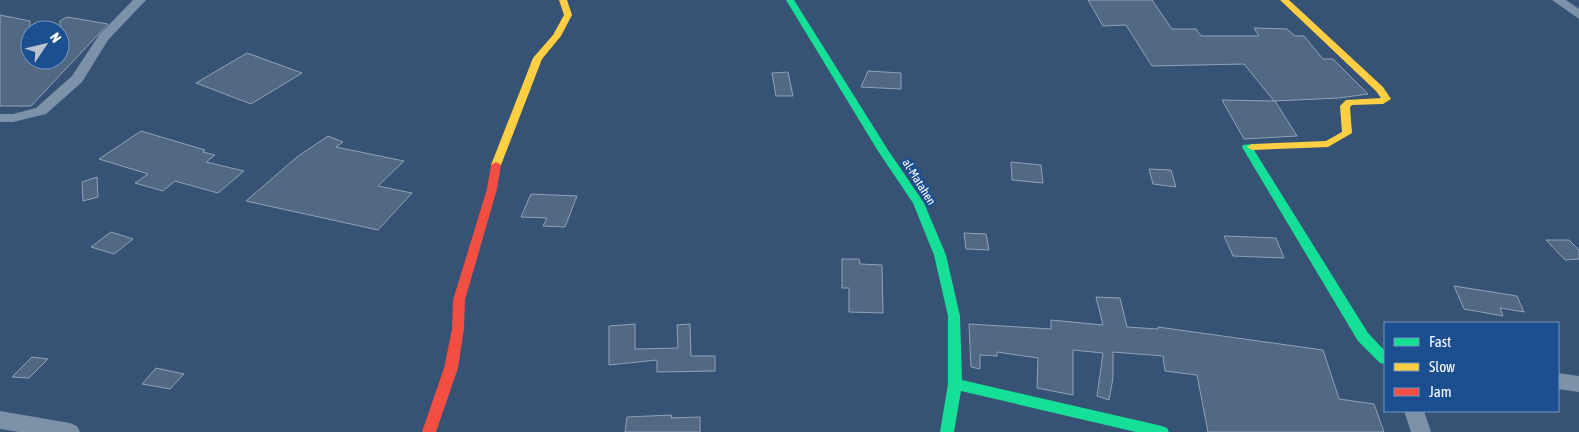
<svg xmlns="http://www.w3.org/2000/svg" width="1579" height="432" viewBox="0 0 1579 432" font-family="'Asap Condensed',sans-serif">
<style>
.building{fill:#526984;stroke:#92a2b6}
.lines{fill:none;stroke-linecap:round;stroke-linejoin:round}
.street{fill:#7d92a8;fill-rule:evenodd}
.fast{fill:#16e098;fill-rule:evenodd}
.slow{fill:#ffcf43;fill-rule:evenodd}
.jam{fill:#f24e42;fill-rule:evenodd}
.labels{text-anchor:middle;stroke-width:5;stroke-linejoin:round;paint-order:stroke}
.street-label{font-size:12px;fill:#fff;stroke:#1b4f8f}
</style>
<rect width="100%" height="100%" fill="#365274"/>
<!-- building -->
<g class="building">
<polygon points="1088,0 1152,0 1172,29 1196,29 1201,36 1259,36 1254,28 1287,29 1295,36 1304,36 1323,59 1333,59 1368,94 1339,98 1274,101 1244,64 1152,66 1126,25 1103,26"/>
<polygon points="0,15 30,21 30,60 60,60 60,21 67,17 108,24 31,106 0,106"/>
<polygon points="247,53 302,73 251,104 196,83"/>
<polygon points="868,71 901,73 901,89 861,87"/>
<polygon points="788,72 793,96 776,96 772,73"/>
<polygon points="1222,100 1275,101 1297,136 1244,139"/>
<polygon points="141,131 205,150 203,152 215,155 206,162 244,171 218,193 175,181 163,191 135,183 148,174 99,159"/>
<polygon points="328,136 343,142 336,147 404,161 378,186 412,193 378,230 246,201 297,157"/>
<polygon points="1011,162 1041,165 1043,183 1012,180"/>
<polygon points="1149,169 1171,170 1176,187 1153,184"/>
<polygon points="97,177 98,197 83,201 82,182"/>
<polygon points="531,194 577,196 565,227 543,226 547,218 521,217"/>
<polygon points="111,232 133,239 114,254 91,247"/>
<polygon points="964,233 986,234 989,250 966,249"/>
<polygon points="1224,236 1276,238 1284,258 1233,256"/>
<polygon points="1546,240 1569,240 1579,250 1579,259 1565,260"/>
<polygon points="842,259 859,259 860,264 882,265 883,313 849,312 849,288 842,288"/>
<polygon points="1454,286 1517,296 1524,312 1500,308 1503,316 1464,309"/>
<polygon points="1096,297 1120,298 1127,327 1158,329 1158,327 1323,350 1339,399 1374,404 1384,432 1208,432 1197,375 1165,371 1163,356 1113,352 1113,378 1109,400 1097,396 1103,353 1073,350 1073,395 1037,388 1038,358 997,352 997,356 980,355 980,369 971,367 969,324 1051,329 1051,320 1103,325"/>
<polygon points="635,324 635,349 678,348 677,325 690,324 691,356 715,356 715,371 657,372 657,360 609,365 609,326"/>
<polygon points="32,357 48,359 29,378 12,377"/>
<polygon points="156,368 184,374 170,389 142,384"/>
<polygon points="672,415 671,418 700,417 700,432 625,432 627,417"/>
</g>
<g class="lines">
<!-- street -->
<g class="street">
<polygon points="133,0 146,0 108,40 82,82 46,114 13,122 0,122 0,114 13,114 36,108 72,76 99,35"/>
<polygon points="1552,0 1566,0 1579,9 1579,19"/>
<polygon points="1558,373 1579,376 1579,392 1558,389"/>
<polygon points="0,411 70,423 77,426 80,432 19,432 0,429"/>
<polygon points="1404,411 1424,411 1431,432 1411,432"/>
</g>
<!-- fast -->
<g class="fast">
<polygon points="786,0 794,0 888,150 924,203 946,255 960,316 962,380 1162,426 1167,428 1169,432 1136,432 961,391 954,432 940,432 948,384 948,316 934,255 913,203 878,151"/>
<polygon points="1252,144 1257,147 1254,150 1368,333 1385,351 1385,364 1380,363 1358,341 1242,147 1243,145"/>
</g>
<!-- slow -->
<g class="slow">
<polygon points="559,0 567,0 572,15 561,36 542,59 501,165 496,168 492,167 491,165 533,58 553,35 564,15"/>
<polygon points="1280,0 1289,0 1383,87 1391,99 1383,104 1352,105 1350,107 1352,133 1328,147 1252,150 1247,147 1252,144 1326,141 1342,132 1340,106 1346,100 1381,98 1376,91"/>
</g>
<!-- jam -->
<polygon class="jam" points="496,162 501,165 497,189 465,300 464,329 458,368 436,432 422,432 444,368 452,329 453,300 487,189 491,165"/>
</g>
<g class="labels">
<!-- street labels -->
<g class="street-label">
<text transform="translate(919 182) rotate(58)" y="4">al-Matahen</text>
</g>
</g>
<!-- legend -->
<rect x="1384" y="322" width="175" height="90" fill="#1b4f8f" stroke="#7695bc"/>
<rect x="1394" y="338" width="25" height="8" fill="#16e098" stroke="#7695bc"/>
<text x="1429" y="347" font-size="15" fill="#ffffff">Fast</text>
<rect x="1394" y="363" width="25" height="8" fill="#ffcf43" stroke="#7695bc"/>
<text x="1429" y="372" font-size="15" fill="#ffffff">Slow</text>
<rect x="1394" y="388" width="25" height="8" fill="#f24e42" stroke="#7695bc"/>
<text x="1429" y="397" font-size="15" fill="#ffffff">Jam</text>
<!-- north arrow -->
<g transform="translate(45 45) rotate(55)"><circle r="24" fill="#1b4f8f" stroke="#7695bc"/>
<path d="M0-4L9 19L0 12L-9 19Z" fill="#b9c2ce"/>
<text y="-8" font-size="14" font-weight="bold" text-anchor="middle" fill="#ffffff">N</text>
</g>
</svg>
